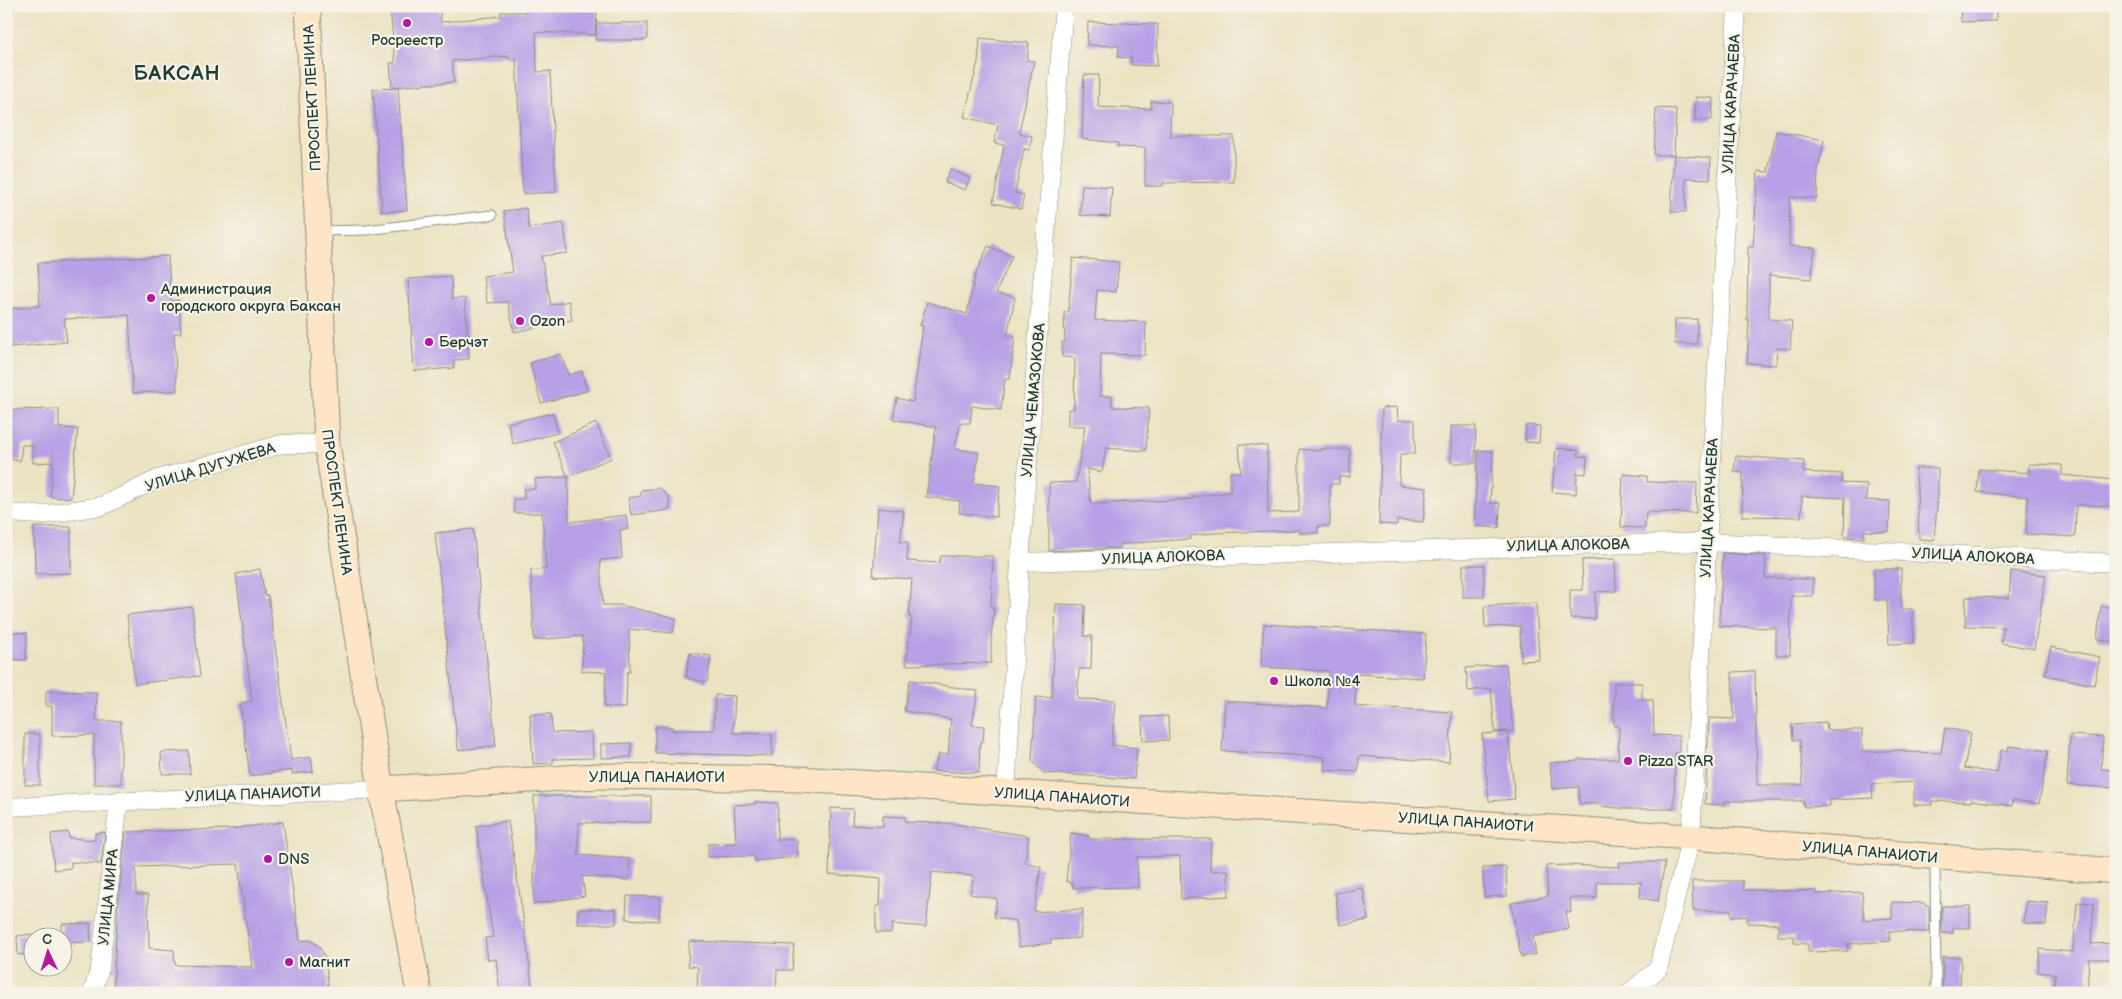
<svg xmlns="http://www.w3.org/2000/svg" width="2122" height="999" viewBox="0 0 2122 999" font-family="'Balsamiq Sans',sans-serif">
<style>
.building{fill:#b7a0e6;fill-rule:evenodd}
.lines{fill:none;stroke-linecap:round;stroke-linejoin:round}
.lane-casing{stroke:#86907c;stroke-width:11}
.street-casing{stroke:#86907c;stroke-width:19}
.secondary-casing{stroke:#86907c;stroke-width:27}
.lane{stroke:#fff;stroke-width:9}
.street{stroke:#fff;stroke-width:18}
.secondary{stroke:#fde5c5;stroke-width:25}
.poi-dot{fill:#b5179e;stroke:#f7f3e8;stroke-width:2}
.labels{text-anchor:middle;stroke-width:4.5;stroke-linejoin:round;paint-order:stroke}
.poi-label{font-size:15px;fill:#1f3d34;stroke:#f7f3e8;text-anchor:start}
.street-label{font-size:15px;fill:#1f3d34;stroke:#f7f3e8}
.district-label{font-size:20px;font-weight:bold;letter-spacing:1px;fill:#1f3d34;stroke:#f7f3e8}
</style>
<rect width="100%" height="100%" fill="#f7f3e8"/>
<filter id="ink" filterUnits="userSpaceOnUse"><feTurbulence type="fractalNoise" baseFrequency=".02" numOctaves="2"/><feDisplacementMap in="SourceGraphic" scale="10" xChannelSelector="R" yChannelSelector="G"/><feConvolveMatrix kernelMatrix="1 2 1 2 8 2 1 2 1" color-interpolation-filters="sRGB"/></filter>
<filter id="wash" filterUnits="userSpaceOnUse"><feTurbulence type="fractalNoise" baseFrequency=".0096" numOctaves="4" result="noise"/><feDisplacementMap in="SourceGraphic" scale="20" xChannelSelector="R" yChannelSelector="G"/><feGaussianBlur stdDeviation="1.12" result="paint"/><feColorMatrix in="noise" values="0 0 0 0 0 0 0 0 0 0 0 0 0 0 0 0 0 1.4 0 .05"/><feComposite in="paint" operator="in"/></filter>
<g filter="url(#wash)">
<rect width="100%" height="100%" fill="#ece3c3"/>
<g id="blocks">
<!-- building -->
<g class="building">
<polygon points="390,6 439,6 441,22 501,16 501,12 525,12 527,7 597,6 596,35 536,32 537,72 550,71 556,192 523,194 516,58 508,59 508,56 452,61 454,82 392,87 390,63 395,63"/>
<polygon points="1960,6 1996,6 1996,21 1961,22"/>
<polygon points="1088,22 1158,24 1157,66 1131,65 1131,58 1118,57 1119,46 1087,45"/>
<rect x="596" y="23" width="51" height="17"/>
<polygon points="980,38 1029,43 1027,60 1034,61 1019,133 1032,136 1029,150 1024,149 1015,193 1024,195 1021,209 993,203 1004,145 994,143 998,125 964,117 978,62"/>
<polygon points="1084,75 1099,75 1098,107 1151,109 1151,101 1171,102 1170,136 1234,136 1234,182 1163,183 1163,186 1145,186 1145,148 1118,147 1118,143 1082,139"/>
<polygon points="398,88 407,210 382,212 373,89"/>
<polygon points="1696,97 1713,98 1712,120 1695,120"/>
<polygon points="1656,108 1676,109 1674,155 1654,155"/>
<polygon points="1776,131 1824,140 1818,169 1817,198 1790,197 1789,246 1815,248 1811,279 1769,275 1769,319 1792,321 1790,349 1777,348 1776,365 1747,363 1749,320 1747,320 1748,247 1753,247 1758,171 1768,172"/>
<polygon points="1674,155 1711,158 1710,179 1686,178 1686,212 1671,212"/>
<polygon points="950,169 970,178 965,190 945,182"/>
<polygon points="1082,185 1112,187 1110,217 1080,215"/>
<polygon points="526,208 529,228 564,223 567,253 541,256 551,305 569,301 572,320 514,332 508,302 487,303 483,276 513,272 504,211"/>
<polygon points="988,246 1012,256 996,293 1015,297 1007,336 1015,337 1010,379 1005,379 1001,410 972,406 970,423 960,423 955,449 979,452 974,483 1000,486 996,517 959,513 960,501 926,497 936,427 893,419 897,398 913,402 923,326 920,325 927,302 967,314 975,276"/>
<polygon points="168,256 171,301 179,300 181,333 174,333 177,391 133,393 129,315 64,319 67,342 10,347 6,309 40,306 38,263"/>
<polygon points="1073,258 1119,262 1116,292 1097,290 1095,320 1146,322 1145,355 1101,354 1100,396 1112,396 1112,407 1149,408 1146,451 1106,448 1102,472 1087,469 1091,504 1193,499 1193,497 1230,492 1230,472 1241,472 1239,444 1267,446 1268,513 1299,512 1299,449 1320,451 1320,449 1350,449 1350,477 1339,477 1339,484 1330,484 1330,526 1318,526 1318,533 1299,533 1299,530 1214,533 1190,536 1191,539 1120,544 1120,548 1049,551 1049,483 1076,482 1085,426 1068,426 1068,409 1074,409 1075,358 1062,357 1062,342 1065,342 1064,312 1068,312"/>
<polygon points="451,276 452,299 465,298 469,359 454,360 454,368 414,371 408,279"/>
<rect x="1675" y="319" width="22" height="25"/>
<polygon points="561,354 568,375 582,371 587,391 541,403 530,363"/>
<polygon points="1397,407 1398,420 1415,420 1415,454 1400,454 1399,485 1427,488 1423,522 1397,520 1397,525 1379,524 1382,408"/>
<polygon points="59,409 59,428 78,429 71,498 50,497 53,462 33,463 33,445 22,445 20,461 6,459 6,410"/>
<polygon points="553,413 558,433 513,444 508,423"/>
<polygon points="596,423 611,458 568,477 553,442"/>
<polygon points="1526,425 1540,426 1539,443 1525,442"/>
<polygon points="1451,426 1476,426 1475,463 1451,463"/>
<polygon points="1556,448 1578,450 1578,456 1587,457 1586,474 1577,473 1576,494 1552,492"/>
<polygon points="1478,450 1493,451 1490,503 1500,503 1499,528 1474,526"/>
<polygon points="1736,456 1804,461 1803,472 1842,474 1841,483 1867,484 1866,500 1890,501 1889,532 1864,531 1864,538 1844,537 1845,498 1802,496 1801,517 1742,516 1743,473 1734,472"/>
<polygon points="2029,464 2062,465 2062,475 2116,480 2116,506 2076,505 2075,537 2026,534 2028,497 1977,492 1979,469 2029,473"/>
<polygon points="1916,468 1938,468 1938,495 1934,540 1919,539"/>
<polygon points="1623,474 1647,476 1647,482 1697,483 1696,513 1646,512 1645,528 1621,527"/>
<polygon points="568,477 569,522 626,515 628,529 620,530 622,558 600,560 603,605 620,605 676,618 673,633 629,629 630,672 627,672 626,708 604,707 606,672 582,671 583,636 534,640 531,570 546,569 542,513 514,513 514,499 524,499 524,489 535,489 535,479"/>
<polygon points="660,488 669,497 670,510 631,515 628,498 641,496 641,490"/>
<polygon points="878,508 904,511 900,542 908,542 907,561 939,563 941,556 993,556 991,608 994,608 991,639 991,663 906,665 912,617 909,617 912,579 873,576"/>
<polygon points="34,527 71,527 71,573 35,574"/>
<polygon points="473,529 496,746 458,750 435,533"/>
<polygon points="1723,553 1766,556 1765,578 1813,579 1813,596 1791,596 1790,655 1776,655 1776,628 1719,626"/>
<polygon points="1615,559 1616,591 1595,592 1595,619 1570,618 1570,590 1583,590 1582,560"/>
<rect x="1463" y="565" width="21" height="32"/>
<polygon points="260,569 265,596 268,595 291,760 311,757 313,772 292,774 292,770 250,776 240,703 252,701 236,574"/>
<polygon points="1874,569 1901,569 1901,609 1912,609 1914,643 1889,644 1887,600 1874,600"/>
<polygon points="2011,571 2046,575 2034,649 2001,643 2004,627 1965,626 1966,597 2009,598"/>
<polygon points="1536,603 1539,660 1521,661 1520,626 1485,627 1484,606"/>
<polygon points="1056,604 1085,605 1084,636 1092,636 1091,669 1079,669 1077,699 1115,700 1112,745 1137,748 1134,779 1043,773 1032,760 1036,697 1052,698"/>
<polygon points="2101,606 2116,608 2116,642 2097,639"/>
<polygon points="192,607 200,676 135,684 127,615"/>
<polygon points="1264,624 1426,634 1423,678 1356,674 1355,706 1452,712 1449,762 1359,756 1358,772 1324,770 1325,757 1222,751 1225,701 1327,708 1329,671 1261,667"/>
<polygon points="6,632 27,633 26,660 6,659"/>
<polygon points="2051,647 2100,657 2094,685 2045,675"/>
<polygon points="690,653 711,656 707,682 686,678"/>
<polygon points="1506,664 1513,731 1495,732 1491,688 1468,691 1466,668"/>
<polygon points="1755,671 1757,785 1803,785 1800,740 1793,740 1792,724 1826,722 1827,730 1862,730 1862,752 1904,750 1904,752 1941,753 1945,728 1971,733 1964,768 1997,773 2001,750 2008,751 2009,746 2048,751 2039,804 2013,800 2012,806 1971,800 1971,802 1932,801 1932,805 1914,805 1914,782 1872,784 1873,798 1829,800 1830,806 1804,807 1803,801 1725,801 1725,805 1705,804 1709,718 1734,719 1732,672"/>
<polygon points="910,680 978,691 972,725 984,726 983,742 980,742 979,773 933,771 939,754 948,755 951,719 904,711"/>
<polygon points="1614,683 1642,683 1642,700 1653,700 1654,735 1679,736 1679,753 1675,753 1674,809 1627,809 1601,806 1601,804 1579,804 1579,787 1552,789 1550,763 1578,761 1578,759 1618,759 1619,726 1614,726"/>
<polygon points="46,691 97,692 96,721 121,721 121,784 94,784 94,735 52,736 52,706 46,706"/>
<polygon points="715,695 735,696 733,733 772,734 772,756 655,753 655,727 672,727 672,730 714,730"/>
<polygon points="530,714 551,714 552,733 592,732 593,758 553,759 553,763 533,764"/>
<polygon points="1168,716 1169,740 1143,741 1142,717"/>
<polygon points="1508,732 1515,799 1489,801 1482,734"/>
<rect x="25" y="734" width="15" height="51"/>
<polygon points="2070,735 2103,737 2101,769 2116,770 2116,788 2067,785"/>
<polygon points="631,743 631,757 601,758 601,744"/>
<polygon points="189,751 190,774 162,774 161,752"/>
<polygon points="534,796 651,796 651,822 579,823 578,855 630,859 628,880 582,876 585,896 534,904"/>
<polygon points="755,802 778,803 777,840 797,839 798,857 755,861 754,856 708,857 708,844 736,843 734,805 755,804"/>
<polygon points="831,808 853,809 852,825 883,827 883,816 905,817 905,822 947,823 1029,836 1025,863 1041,867 1034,912 1083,909 1080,938 1051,940 1051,943 1019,947 1016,921 994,917 997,899 970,894 974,876 932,872 926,927 892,924 891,933 876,933 876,906 880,906 881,879 829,874"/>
<polygon points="508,821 522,909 533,993 500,993 496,959 488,960 485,938 493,937 476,826"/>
<path d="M283,822L300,941L310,940L319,946L325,957L328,984L325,993H113L118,899L126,832L231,829ZM238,864L252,967L175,965L174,950L149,948L148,895H136V867Z"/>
<polygon points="68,832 69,838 95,840 95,833 105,832 101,864 71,862 71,868 54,870 51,834"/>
<polygon points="1071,833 1089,836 1089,839 1211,839 1210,871 1228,870 1229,896 1181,899 1180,856 1137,857 1138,887 1073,888 1073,884 1066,881"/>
<polygon points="1619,862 1665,862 1658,901 1640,898 1641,882 1597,882 1597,898 1570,898 1571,913 1566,912 1569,929 1533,937 1536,954 1521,957 1511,903 1548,896 1546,866 1568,865 1620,867"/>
<polygon points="1506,867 1507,896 1484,897 1483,868"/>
<polygon points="1692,881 1743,881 1743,890 1817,891 1816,894 1862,892 1864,920 1892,918 1892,902 1925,903 1925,906 1929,906 1929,932 1889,931 1890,941 1847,944 1848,951 1808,952 1808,944 1794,943 1794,936 1778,936 1778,924 1747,923 1747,916 1731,917 1731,910 1693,911"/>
<polygon points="1363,888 1368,920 1340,925 1335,893"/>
<polygon points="627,896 660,897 659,921 626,919"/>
<polygon points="2026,901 2048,903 2046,925 2024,923"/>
<polygon points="2077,902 2094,903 2091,944 2116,943 2116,959 2089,959 2087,993 2054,993 2055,974 2038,972 2040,949 2073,952"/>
<polygon points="1942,906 1970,906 1970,928 1953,928 1953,933 1942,933"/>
<rect x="578" y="909" width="38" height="15"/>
<polygon points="90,923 91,942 62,943 62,924"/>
<polygon points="32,934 32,954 18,955 17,936"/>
<polygon points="689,941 794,945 792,970 777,970 776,992 697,989 698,967 688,966"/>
<polygon points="1943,957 1961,957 1960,993 1942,993"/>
</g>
</g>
</g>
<g filter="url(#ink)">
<use href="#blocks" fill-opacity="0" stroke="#86907c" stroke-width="1"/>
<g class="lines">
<defs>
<g id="lane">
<polyline points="318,231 366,230 492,215"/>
<polyline points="1935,858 1936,993"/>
</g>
<g id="street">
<polyline points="6,513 41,515 102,506 158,479 282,444 327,444"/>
<polyline points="1020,562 1707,542 2116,563"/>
<polyline points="1006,793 1020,562 1064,6"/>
<polyline points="6,807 381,789"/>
<polyline points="92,993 100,968 119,800"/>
<polyline points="1629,993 1658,969 1691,837 1737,6"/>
</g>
<g id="secondary">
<polyline points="308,6 327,444 381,789 419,993"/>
<polyline points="381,789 598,776 799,779 1691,837 2116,871"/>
</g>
</defs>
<!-- lane casing -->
<use href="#lane" class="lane-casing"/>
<!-- street casing -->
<use href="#street" class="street-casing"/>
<!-- secondary casing -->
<use href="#secondary" class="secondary-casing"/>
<!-- lane -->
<use href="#lane" class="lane"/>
<!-- street -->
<use href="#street" class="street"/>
<!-- secondary -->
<use href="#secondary" class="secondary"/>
</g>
</g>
<!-- markers -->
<g class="poi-dot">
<circle cx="407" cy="23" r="5"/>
<circle cx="151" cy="298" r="5"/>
<circle cx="520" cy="321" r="5"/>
<circle cx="429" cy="342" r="5"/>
<circle cx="1274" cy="681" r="5"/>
<circle cx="1628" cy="761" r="5"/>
<circle cx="268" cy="859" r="5"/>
<circle cx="289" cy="962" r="5"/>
</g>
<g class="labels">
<!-- poi labels -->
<g class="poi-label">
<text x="407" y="45" text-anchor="middle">Росреестр</text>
<text x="161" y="294">Администрация<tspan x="161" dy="17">городского округа Баксан</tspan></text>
<text x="530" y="326">Ozon</text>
<text x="439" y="347">Берчэт</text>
<text x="1284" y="686">Школа №4</text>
<text x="1638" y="766">Pizza STAR</text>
<text x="278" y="864">DNS</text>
<text x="299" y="967">Магнит</text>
</g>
<!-- street labels -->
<g class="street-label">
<text transform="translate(312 98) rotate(-93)" y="5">ПРОСПЕКТ ЛЕНИНА</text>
<text transform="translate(1731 104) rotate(-87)" y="5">УЛИЦА КАРАЧАЕВА</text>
<text transform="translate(1033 400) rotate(-85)" y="5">УЛИЦА ЧЕМАЗОКОВА</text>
<text transform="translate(210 467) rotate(-17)" y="5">УЛИЦА ДУГУЖЕВА</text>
<text transform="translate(337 502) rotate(82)" y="5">ПРОСПЕКТ ЛЕНИНА</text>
<text transform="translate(1709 508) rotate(-87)" y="5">УЛИЦА КАРАЧАЕВА</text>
<text transform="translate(1568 545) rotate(-1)" y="5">УЛИЦА АЛОКОВА</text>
<text transform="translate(1973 556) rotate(3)" y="5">УЛИЦА АЛОКОВА</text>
<text transform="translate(1163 557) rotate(-2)" y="5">УЛИЦА АЛОКОВА</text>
<text x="657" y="782">УЛИЦА ПАНАИОТИ</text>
<text transform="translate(253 794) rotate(-2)" y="5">УЛИЦА ПАНАИОТИ</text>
<text transform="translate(1062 797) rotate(4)" y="5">УЛИЦА ПАНАИОТИ</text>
<text transform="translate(1466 822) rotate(4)" y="5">УЛИЦА ПАНАИОТИ</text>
<text transform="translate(1870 852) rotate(5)" y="5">УЛИЦА ПАНАИОТИ</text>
<text transform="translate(108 897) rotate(-84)" y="5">УЛИЦА МИРА</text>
</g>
<!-- district labels -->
<g class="district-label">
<text x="177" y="80">БАКСАН</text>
</g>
</g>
<!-- margin -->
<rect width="2122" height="999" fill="none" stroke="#f7f3e8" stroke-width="25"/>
<!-- north arrow -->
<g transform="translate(48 952) rotate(356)"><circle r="24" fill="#f7f3e8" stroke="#a1aaa0"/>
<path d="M0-4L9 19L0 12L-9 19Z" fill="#b5179e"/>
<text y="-8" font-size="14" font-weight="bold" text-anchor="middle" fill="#1f3d34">С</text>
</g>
</svg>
